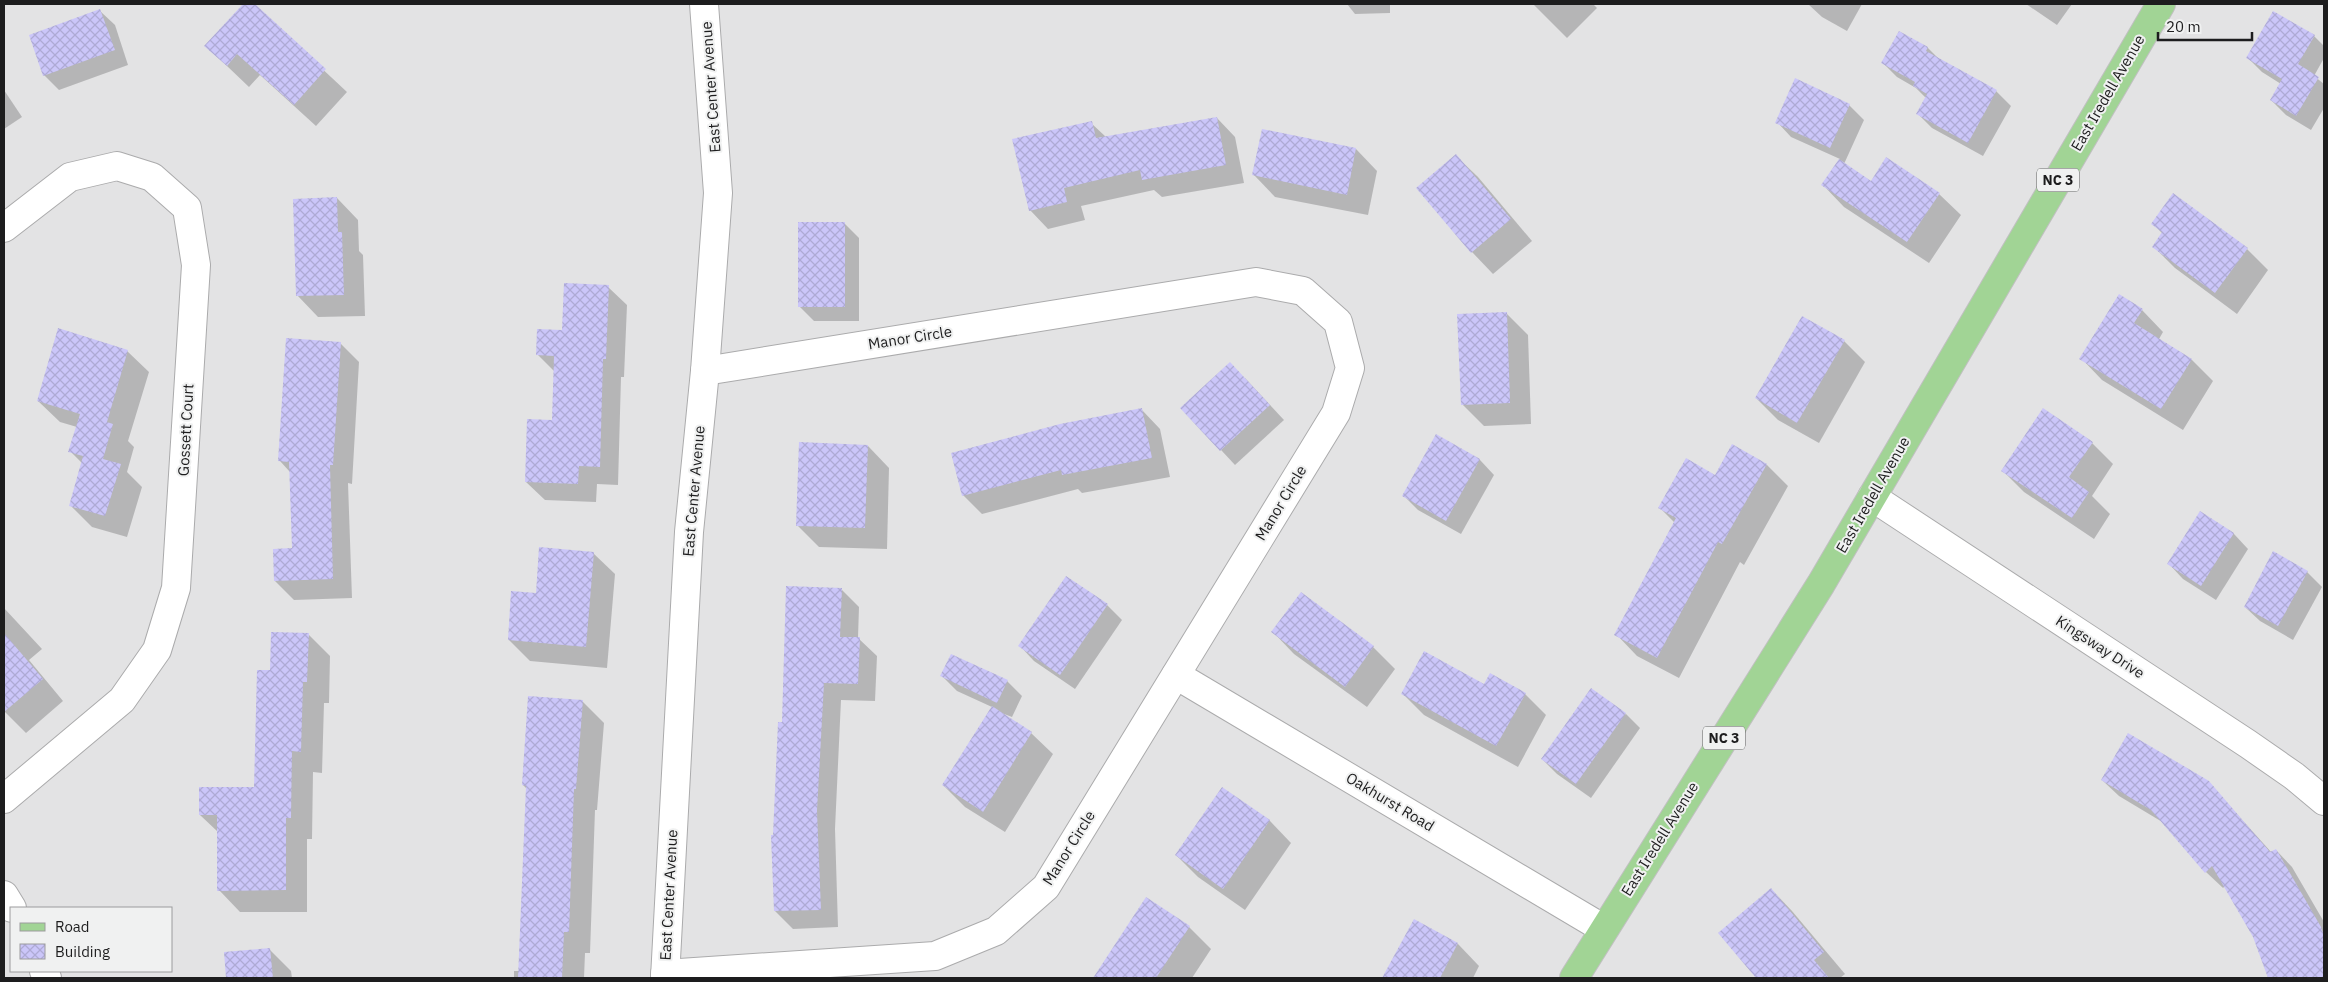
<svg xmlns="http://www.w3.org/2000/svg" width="2328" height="982" viewBox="0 0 2328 982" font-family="'IBM Plex Sans',sans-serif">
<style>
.shadow{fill:#0003}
.building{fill:url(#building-cross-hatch)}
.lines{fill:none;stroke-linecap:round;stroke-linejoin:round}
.minor-casing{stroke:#ababac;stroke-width:30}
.major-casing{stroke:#c0c0c0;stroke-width:30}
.minor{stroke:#fff;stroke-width:28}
.major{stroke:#a1d495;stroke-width:28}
.labels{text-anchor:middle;stroke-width:4;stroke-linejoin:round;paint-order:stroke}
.shield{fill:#f0f1f1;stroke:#5c5d5d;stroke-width:1}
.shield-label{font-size:14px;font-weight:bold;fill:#1d1d1e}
.street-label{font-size:15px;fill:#1d1d1e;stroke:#f0f1f1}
</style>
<defs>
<pattern id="building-cross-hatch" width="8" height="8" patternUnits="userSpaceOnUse" patternTransform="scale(1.25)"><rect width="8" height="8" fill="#cbc6f9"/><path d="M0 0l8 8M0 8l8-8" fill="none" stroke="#aeaad5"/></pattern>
</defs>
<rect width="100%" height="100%" fill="#e3e3e4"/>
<!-- shadow -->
<g class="shadow">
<polygon points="244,4 253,4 347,92 316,126 260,75 249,87 206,46"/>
<polygon points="1347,4 1390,4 1390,13 1355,14"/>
<polygon points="1533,4 1593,4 1597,8 1567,38"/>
<polygon points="1808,4 1862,4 1847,31 1822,17"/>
<polygon points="2026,4 2072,4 2057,25"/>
<polygon points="100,11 115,25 128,65 59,90 44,75"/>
<polygon points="1900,33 1928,48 1939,59 1996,91 2011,106 1983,156 1932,128 1918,114 1926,98 1916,88 1897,77 1882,62"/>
<polygon points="2314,36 2324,46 2324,58 2314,76 2324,84 2324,108 2311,130 2286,115 2271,100 2281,84 2262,72 2247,57"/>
<polygon points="4,90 22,117 4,129"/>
<polygon points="1849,105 1864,120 1844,164 1872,182 1939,194 1961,215 1929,263 1844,207 1823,185 1840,159 1791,137 1777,122"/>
<polygon points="1217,118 1235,137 1244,183 1162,197 1154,190 1081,206 1085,220 1048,229 1030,210 1091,123 1106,137"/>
<polygon points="1356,149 1377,171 1368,215 1275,197 1254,175"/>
<polygon points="1456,156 1478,177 1532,241 1493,274 1472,252"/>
<polygon points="337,198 358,220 359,251 363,255 365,316 318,317 297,295"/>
<polygon points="844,223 859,238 859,321 814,321 799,306"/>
<polygon points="2153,224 2247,249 2268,270 2237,314 2175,268 2154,247 2163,234"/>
<polygon points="608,287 627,305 624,377 621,377 618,485 597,484 596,502 545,500 526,482 554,421 555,372 538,355"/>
<polygon points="2142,310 2163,332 2159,339 2192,360 2213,381 2183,430 2102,380 2081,358"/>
<polygon points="1506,313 1528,335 1531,424 1484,426 1462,404"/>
<polygon points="1844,341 1865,362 1819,443 1778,420 1756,398"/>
<polygon points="340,343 359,362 352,484 348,483 352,598 294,600 275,581 293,549 290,472 280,461"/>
<polygon points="127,351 149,372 128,441 134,447 127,472 142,487 127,537 92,527 70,505 82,463 70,451 77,427 60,422 38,401"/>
<polygon points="1245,378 1284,420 1235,465 1182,408"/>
<polygon points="1142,410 1160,429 1170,477 1082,493 1078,489 982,514 963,495"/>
<polygon points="1437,436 1480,460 1494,475 1461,534 1418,510 1404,496"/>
<polygon points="2092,443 2113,464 2092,496 2110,514 2094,539 2024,492 2003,471"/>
<polygon points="868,446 889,468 887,549 819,547 797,525"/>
<polygon points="1767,465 1788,486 1744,565 1740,562 1679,678 1637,656 1616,634 1675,523 1660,508 1715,476"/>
<polygon points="2200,513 2234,534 2248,549 2216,600 2183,579 2169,564"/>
<polygon points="593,553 615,574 607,668 530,661 509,640 537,595"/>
<polygon points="2307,572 2322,587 2293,640 2260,621 2245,607"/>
<polygon points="841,589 859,607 858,638 877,656 875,701 841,700 835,829 838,927 793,929 775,911 774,836 783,723"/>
<polygon points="1301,594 1373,647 1395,669 1367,707 1294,654 1273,632"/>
<polygon points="1107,605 1122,620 1075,689 1034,661 1020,646"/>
<polygon points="4,608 42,649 29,660 63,701 26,733 4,711"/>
<polygon points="309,635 330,656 329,703 324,703 322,773 313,772 312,839 307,839 307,912 240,912 219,890 218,832 200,815 255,788 271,672"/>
<polygon points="942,676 1007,681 1022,696 1012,717 999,712 1031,733 1053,754 1005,832 965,807 943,785 992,707 957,691"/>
<polygon points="1484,686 1525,694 1546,715 1518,767 1424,715 1402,693"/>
<polygon points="530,697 583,702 604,723 597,810 595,810 590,953 585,953 584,978 514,978 514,971 520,971 527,789 523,785"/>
<polygon points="1626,714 1640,728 1591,798 1557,774 1542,759"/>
<polygon points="2102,780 2208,782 2272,853 2276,850 2292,867 2324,922 2324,978 2270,978 2254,936 2225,886 2223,888 2206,872 2164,823 2119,796"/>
<polygon points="1222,788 1270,821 1291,843 1245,910 1198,877 1176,855"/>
<polygon points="1771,889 1792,911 1845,974 1840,978 1758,978 1720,933"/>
<polygon points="1146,899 1189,927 1211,949 1192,978 1094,978"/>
<polygon points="1414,921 1458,944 1479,966 1473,978 1383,978"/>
<polygon points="269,949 291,971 292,978 227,978 225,953"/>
</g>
<!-- building -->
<g class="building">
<polygon points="243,4 255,4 326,69 294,105 237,54 227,66 204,46"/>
<polygon points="100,9 115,50 43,76 29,35"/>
<polygon points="2273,11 2315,35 2298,64 2319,77 2296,116 2270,100 2282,79 2246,58"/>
<polygon points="1899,31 1928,47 1926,51 1997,90 1968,143 1916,114 1927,94 1913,86 1915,82 1881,63"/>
<polygon points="1795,78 1850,104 1830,148 1775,123"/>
<polygon points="1217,117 1226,165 1142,180 1140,170 1064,188 1067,202 1029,211 1012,139 1092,121 1096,138"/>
<polygon points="1262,129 1356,148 1347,195 1252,175"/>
<polygon points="1456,154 1511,219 1471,253 1416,188"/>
<polygon points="1886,157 1940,193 1907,242 1821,185 1839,159 1871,181"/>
<polygon points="2173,193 2248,248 2215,293 2152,247 2162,232 2151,224"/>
<polygon points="337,197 338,232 342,232 344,295 296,296 293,199"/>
<rect x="798" y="222" width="47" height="85"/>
<polygon points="564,283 609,285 606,359 603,359 600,467 579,466 578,484 525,482 527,419 552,420 554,356 536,355 537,329 562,330"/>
<polygon points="2119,294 2143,309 2134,323 2192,359 2161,409 2079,359"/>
<polygon points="1507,312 1510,403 1461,405 1457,314"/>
<polygon points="1802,316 1845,340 1797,423 1755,398"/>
<polygon points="58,328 128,350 107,422 113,424 103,459 121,464 105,516 69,506 83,456 68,452 80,414 37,401"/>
<polygon points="286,338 341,342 333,465 330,465 333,579 274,581 273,549 292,548 289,462 278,461"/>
<polygon points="1230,362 1270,405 1220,451 1180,408"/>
<polygon points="1142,408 1152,458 1062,475 1061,470 962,496 951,453 1060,424"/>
<polygon points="2043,408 2093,442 2069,477 2089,492 2072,518 2001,471"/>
<polygon points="1436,434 1480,459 1446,521 1402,496"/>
<polygon points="799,442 868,445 865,528 796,526"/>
<polygon points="1732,444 1767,464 1722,544 1718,542 1657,658 1614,635 1676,518 1658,508 1686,458 1715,475"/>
<polygon points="2200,511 2234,533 2201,586 2167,564"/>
<polygon points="539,547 594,552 586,647 508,640 511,591 536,593"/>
<polygon points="2273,551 2308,571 2278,626 2244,607"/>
<polygon points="1066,576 1108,604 1060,675 1018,646"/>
<polygon points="786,586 842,588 840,637 860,637 858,684 824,683 817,811 821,910 774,911 771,835 773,835 778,722 782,722"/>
<polygon points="1301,592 1374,646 1345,687 1271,632"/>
<polygon points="271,632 309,633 307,682 303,682 301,752 292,751 291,818 286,818 286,890 217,891 217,815 199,815 199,787 254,787 257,670 270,670"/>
<polygon points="4,633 43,679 4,712"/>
<polygon points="1424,651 1484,684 1490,673 1526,693 1496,746 1401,694"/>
<polygon points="951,654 1008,680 997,703 940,676"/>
<polygon points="1591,688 1626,713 1576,784 1541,759"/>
<polygon points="528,696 583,700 576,789 574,789 569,932 564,932 562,978 518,978 526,786 522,785"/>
<polygon points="992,706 1032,732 983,812 942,785"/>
<polygon points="2128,733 2209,781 2270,852 2276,849 2321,927 2324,936 2324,978 2268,978 2253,937 2212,866 2205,873 2151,810 2101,780"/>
<polygon points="1222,787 1270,820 1223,889 1175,855"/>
<polygon points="1771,888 1824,952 1814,960 1829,978 1756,978 1718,933"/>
<polygon points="1146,897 1190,926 1156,978 1093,978"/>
<polygon points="1414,919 1458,943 1440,978 1382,978"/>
<polygon points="270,948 273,978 226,978 224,952"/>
</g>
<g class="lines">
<defs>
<g id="minor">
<polyline points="4,228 70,177 117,166 152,177 187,208 196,265 176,588 157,650 122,700 4,799"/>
<polyline points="1872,497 2248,744 2294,776 2324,801"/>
<polyline points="1176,675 1604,929"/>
<polyline points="4,895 12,908"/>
<polyline points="44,971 47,978"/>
<polyline points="665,974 935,956 996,931 1046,887 1336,413 1350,368 1338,322 1303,291 1256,282 705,371"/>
<polyline points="665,978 689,532 705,371 718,193 704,4"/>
</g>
<polyline id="major" points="1574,978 1821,584 2161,4"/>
</defs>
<!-- minor casing -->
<use href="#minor" class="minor-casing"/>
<!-- major casing -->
<use href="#major" class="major-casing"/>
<!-- minor -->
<use href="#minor" class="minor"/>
<!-- major -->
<use href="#major" class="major"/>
</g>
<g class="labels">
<!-- shield labels -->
<g class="shield">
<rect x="2037" y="168.5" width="42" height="23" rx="4"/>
<rect x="1703" y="726.5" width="42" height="23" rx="4"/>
</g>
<g class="shield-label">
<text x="2058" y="185">NC 3</text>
<text x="1724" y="743">NC 3</text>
</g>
<!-- street labels -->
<g class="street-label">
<text transform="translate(711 87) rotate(-94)" y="5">East Center Avenue</text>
<text transform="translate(2108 93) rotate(-60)" y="5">East Iredell Avenue</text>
<text transform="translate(910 338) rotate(-9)" y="5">Manor Circle</text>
<text transform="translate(186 430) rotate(-87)" y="5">Gossett Court</text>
<text transform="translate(694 491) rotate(-85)" y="5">East Center Avenue</text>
<text transform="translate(1873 495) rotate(-60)" y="5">East Iredell Avenue</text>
<text transform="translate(1281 503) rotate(-59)" y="5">Manor Circle</text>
<text transform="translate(2100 647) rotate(33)" y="5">Kingsway Drive</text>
<text transform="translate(1390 802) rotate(31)" y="5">Oakhurst Road</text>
<text transform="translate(1660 839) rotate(-58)" y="5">East Iredell Avenue</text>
<text transform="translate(1069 848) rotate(-58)" y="5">Manor Circle</text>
<text transform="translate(669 895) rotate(-87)" y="5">East Center Avenue</text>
</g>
</g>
<!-- border -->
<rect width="2328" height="982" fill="none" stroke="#1d1d1e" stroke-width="10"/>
<!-- legend -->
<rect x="10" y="907" width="162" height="65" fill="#f0f1f1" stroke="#9c9c9d"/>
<rect x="20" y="923" width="25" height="8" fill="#a1d495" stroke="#9c9c9d"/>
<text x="55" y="932" font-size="15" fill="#1d1d1e">Road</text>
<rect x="20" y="944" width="25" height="15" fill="url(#building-cross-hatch)" stroke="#9c9c9d"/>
<text x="55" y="957" font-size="15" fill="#1d1d1e">Building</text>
<!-- scale -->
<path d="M2158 32v8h94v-8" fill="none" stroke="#1d1d1e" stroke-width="2.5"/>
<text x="2166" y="32" font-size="15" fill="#1d1d1e" stroke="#f0f1f1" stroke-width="4" paint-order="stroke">20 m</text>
</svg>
